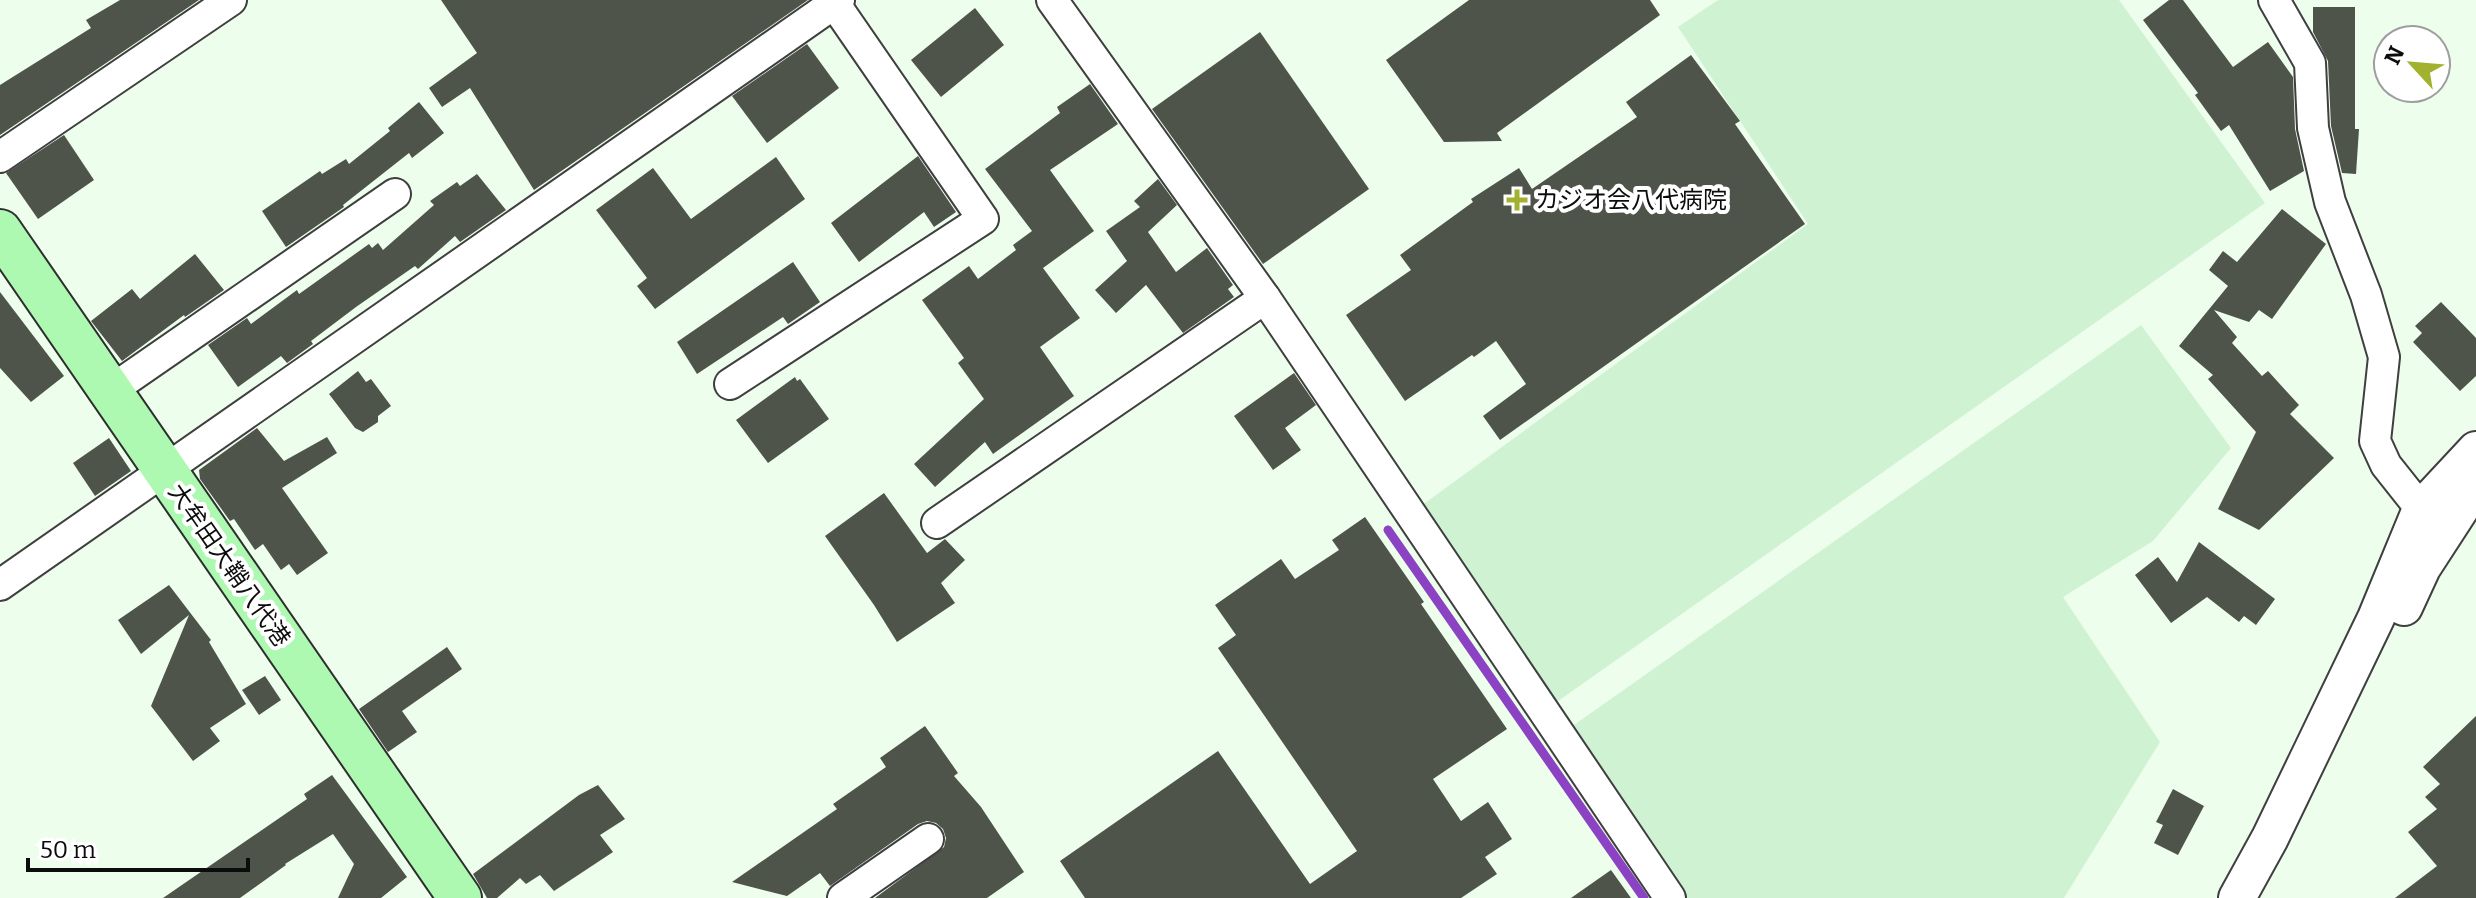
<svg xmlns="http://www.w3.org/2000/svg" width="2476" height="898" viewBox="0 0 2476 898" font-family="Bitter,'Noto Sans JP',serif">
<style>
.farmland{fill:#cff2d2}
.lines{fill:none;stroke-linecap:round;stroke-linejoin:round}
.stream{stroke:#8b42c3;stroke-width:9}
.building{fill:#4e544a}
.minor-casing{stroke:#3f3f3f;stroke-width:34}
.tertiary-casing{stroke:#3f3f3f;stroke-width:40}
.secondary-casing{stroke:#2e2e2e;stroke-width:46}
.minor{stroke:#fff;stroke-width:30}
.tertiary{stroke:#fff;stroke-width:36}
.secondary{stroke:#adf9b1;stroke-width:42}
.poi-dot{fill:#a2b22f;stroke:#fff;stroke-width:3}
.labels{text-anchor:middle;stroke-width:8;stroke-linejoin:round;paint-order:stroke}
.poi-label{font-size:24px;fill:#0c0c0c;stroke:#fff;text-anchor:start}
.street-label{font-size:24px;fill:#0c0c0c;stroke:#fff}
</style>
<rect width="100%" height="100%" fill="#edfeed"/>
<!-- farmland -->
<g class="farmland">
<polygon points="1718,0 2119,0 2265,203 1551,706 1414,511 1808,224 1678,27"/>
<polygon points="2141,325 2231,448 2153,541 2063,597 2160,742 2064,898 1683,898 1564,732"/>
</g>
<g class="lines">
<!-- stream -->
<polyline class="stream" points="1388,530 1644,898"/>
</g>
<!-- building -->
<g class="building">
<polygon points="120,0 199,0 0,135 0,85 91,28 86,20"/>
<polygon points="441,0 808,0 534,190 470,88 442,107 429,88 477,53"/>
<polygon points="1469,0 1650,0 1660,15 1497,133 1502,141 1444,142 1386,60"/>
<polygon points="2169,0 2183,0 2233,67 2268,42 2293,77 2295,129 2304,171 2270,191 2229,125 2221,131 2195,95 2198,93 2143,20"/>
<polygon points="2313,7 2355,7 2355,129 2359,129 2356,174 2342,173 2331,126 2328,61 2313,32"/>
<polygon points="975,8 1004,45 941,97 911,60"/>
<polygon points="1260,32 1369,189 1263,264 1152,109"/>
<polygon points="807,44 839,88 767,143 732,96"/>
<polygon points="1691,55 1740,121 1735,124 1805,224 1500,440 1483,416 1526,384 1496,341 1474,357 1472,355 1405,401 1346,315 1411,270 1400,255 1473,202 1471,199 1519,168 1532,189 1637,117 1626,102"/>
<polygon points="1090,84 1118,124 1050,170 1094,231 1043,268 1080,318 1040,347 1074,396 993,454 985,442 935,487 914,464 984,399 958,363 964,358 922,300 969,266 978,279 1016,250 1013,245 1032,231 985,169 1060,113 1057,107"/>
<polygon points="419,102 444,133 412,158 409,153 343,205 344,207 286,247 262,211 320,171 322,174 346,159 349,164 390,131 388,128"/>
<polygon points="64,135 94,180 38,219 6,173"/>
<polygon points="918,156 956,212 934,227 924,212 859,262 831,223"/>
<polygon points="776,157 805,199 655,309 637,286 647,278 596,210 653,168 691,219"/>
<polygon points="477,174 506,210 460,242 455,236 418,269 415,266 356,307 311,341 313,344 287,363 281,356 238,387 208,345 247,318 251,324 297,290 299,294 369,244 372,248 378,243 383,250 434,205 430,201 457,182 460,186"/>
<polygon points="1158,179 1177,205 1148,232 1176,272 1207,248 1233,285 1228,289 1234,297 1183,333 1146,285 1116,313 1095,290 1127,261 1106,231 1140,207 1134,201"/>
<polygon points="2282,209 2326,244 2272,319 2259,310 2249,322 2214,310 2237,337 2232,343 2262,376 2268,371 2299,405 2290,414 2334,458 2259,530 2218,509 2256,432 2208,379 2213,375 2179,346 2228,286 2209,270 2223,251 2237,262"/>
<polygon points="195,254 224,290 185,317 184,315 122,361 91,321 132,289 140,299"/>
<polygon points="793,262 820,302 788,324 783,317 697,374 677,342"/>
<polygon points="0,292 64,376 31,402 0,368"/>
<polygon points="2441,302 2476,338 2476,376 2460,391 2413,342 2422,333 2415,326"/>
<polygon points="358,371 366,382 371,379 391,406 378,416 378,422 363,432 355,428 329,394"/>
<polygon points="1294,373 1316,405 1285,428 1301,450 1273,470 1234,416"/>
<polygon points="795,377 797,381 800,379 829,419 768,463 736,420"/>
<polygon points="257,428 284,461 327,437 337,453 282,488 328,553 297,575 289,564 281,570 263,544 255,550 234,519 230,521 200,479 199,470"/>
<polygon points="109,438 131,471 95,496 73,463"/>
<polygon points="884,493 927,553 945,539 965,560 941,583 955,603 897,642 874,605 825,536"/>
<polygon points="1365,517 1424,602 1421,604 1507,729 1433,779 1461,821 1488,802 1512,839 1485,857 1497,874 1461,898 1085,898 1060,861 1218,751 1310,884 1357,851 1218,648 1236,635 1215,605 1281,559 1295,579 1339,550 1332,540"/>
<polygon points="2199,542 2275,599 2256,625 2244,616 2239,622 2207,597 2171,623 2135,575 2158,557 2177,582"/>
<polygon points="169,585 211,640 209,642 246,704 210,728 220,741 193,761 151,706 189,615 141,654 118,620"/>
<polygon points="447,647 462,669 402,711 417,732 388,752 359,709"/>
<polygon points="265,676 281,700 259,715 242,690"/>
<polygon points="2476,716 2476,898 2395,898 2437,866 2408,832 2437,809 2425,797 2440,784 2423,767"/>
<polygon points="925,726 958,773 954,776 981,807 1024,872 987,898 875,898 944,847 946,838 943,829 936,823 927,821 918,824 830,886 820,873 787,896 732,882 837,809 833,804 886,767 880,758"/>
<polygon points="332,775 407,877 381,898 338,898 354,864 333,834 285,864 286,865 240,898 163,898 307,799 304,794"/>
<polygon points="598,785 625,819 600,835 613,852 554,891 540,875 526,884 520,878 497,898 487,898 473,874 579,795"/>
<polygon points="2173,789 2204,806 2178,855 2154,843 2163,825 2156,822"/>
<polygon points="1611,870 1631,898 1571,898"/>
</g>
<g class="lines">
<defs>
<g id="minor">
<polyline points="1052,0 1265,298 1670,898"/>
<polyline points="2274,0 2310,63 2313,128 2330,202 2366,295 2384,357 2375,441 2386,465 2421,509"/>
<polyline points="0,157 231,0"/>
<polyline points="730,384 983,219 834,3"/>
<polyline points="110,391 395,194"/>
<polyline points="937,523 1265,298"/>
<polyline points="0,585 839,0"/>
<polyline points="843,898 928,839"/>
</g>
<g id="tertiary">
<polyline points="2404,607 2422,568 2468,497 2476,490"/>
<polyline points="2237,898 2270,838 2376,618 2421,509 2476,450"/>
</g>
<polyline id="secondary" points="0,231 460,898"/>
</defs>
<!-- minor casing -->
<use href="#minor" class="minor-casing"/>
<!-- tertiary casing -->
<use href="#tertiary" class="tertiary-casing"/>
<!-- secondary casing -->
<use href="#secondary" class="secondary-casing"/>
<!-- minor -->
<use href="#minor" class="minor"/>
<!-- tertiary -->
<use href="#tertiary" class="tertiary"/>
<!-- secondary -->
<use href="#secondary" class="secondary"/>
</g>
<!-- markers -->
<path class="poi-dot" d="M1513 188h8v8h8v8h-8v8h-8v-8h-8v-8h8z"/>
<g class="labels">
<!-- poi labels -->
<g class="poi-label">
<text x="1535" y="208">カジオ会八代病院</text>
</g>
<!-- street labels -->
<g class="street-label">
<text transform="translate(229 565) rotate(55)" y="8">大牟田大鞘八代港</text>
</g>
</g>
<!-- north arrow -->
<g transform="translate(2412 64) rotate(296)"><circle r="38" fill="#ffffff" stroke="#9e9e9e" stroke-width="2"/>
<path d="M0-6L14 30L0 20L-14 30Z" fill="#a2b22f"/>
<text y="-12" font-size="22" font-weight="bold" text-anchor="middle" fill="#0c0c0c">N</text>
</g>
<!-- scale -->
<path d="M28 858v12h220v-12" fill="none" stroke="#0c0c0c" stroke-width="4"/>
<text x="40" y="858" font-size="24" fill="#0c0c0c" stroke="#ffffff" stroke-width="6" paint-order="stroke">50 m</text>
</svg>
